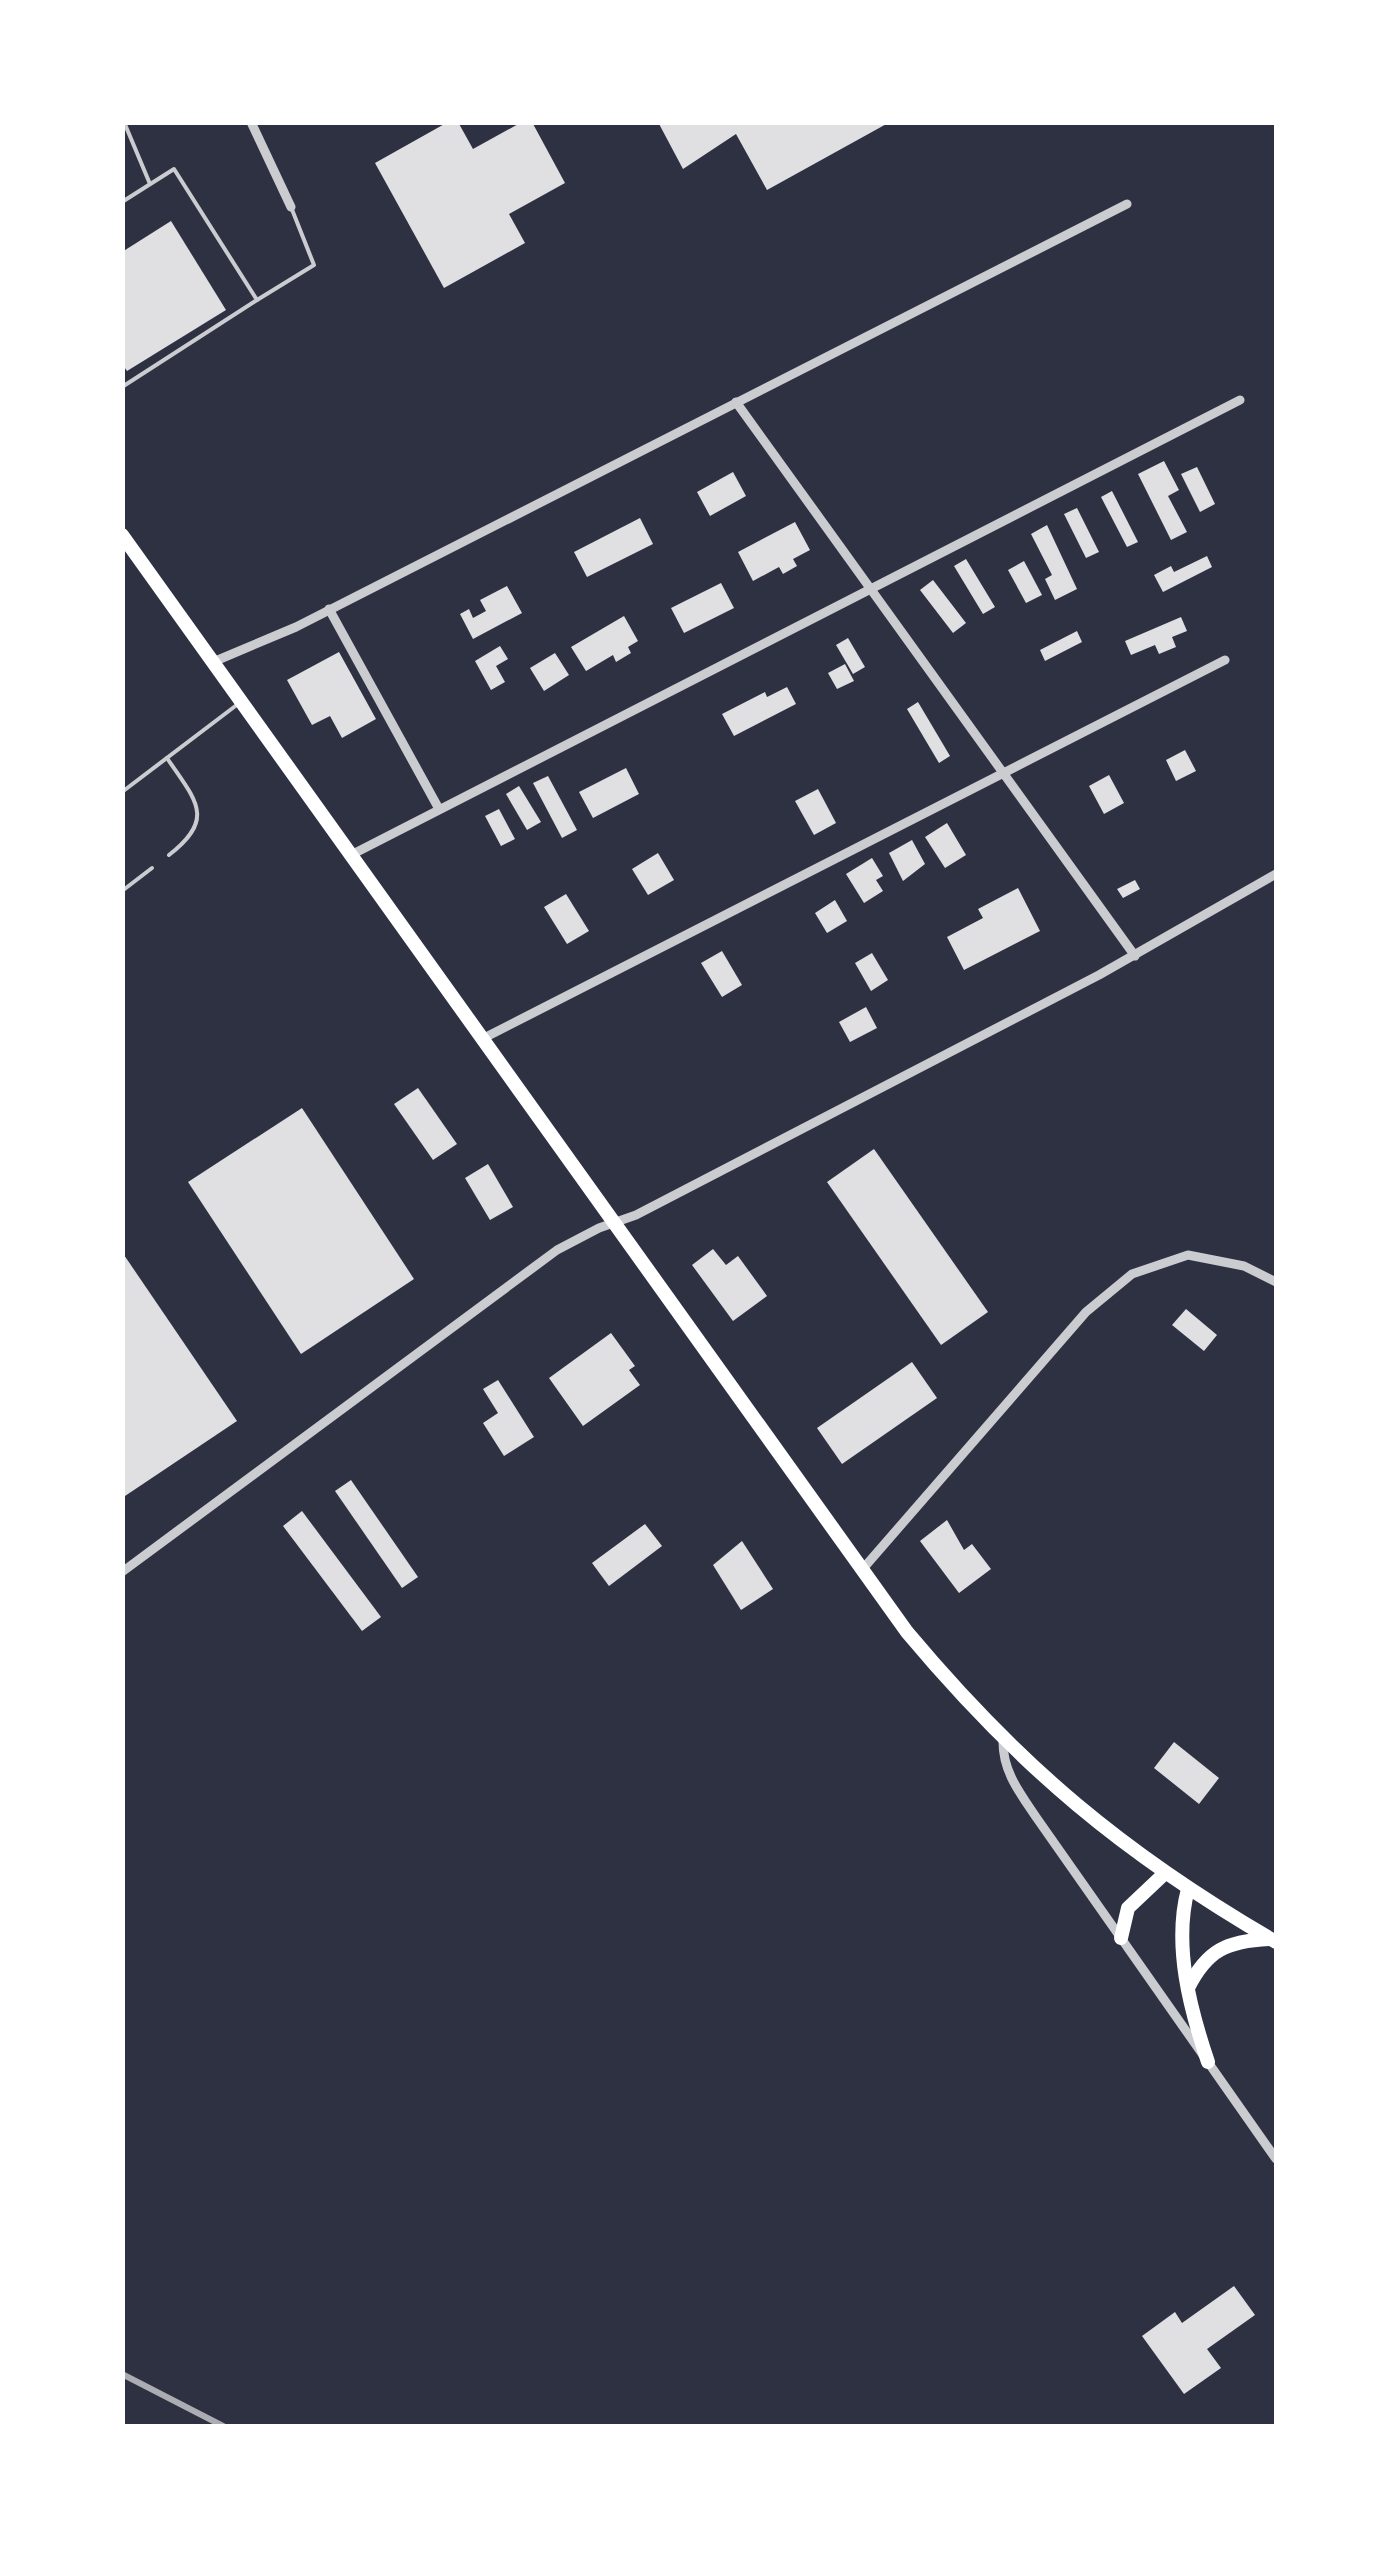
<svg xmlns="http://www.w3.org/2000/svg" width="1399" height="2549" viewBox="0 0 1399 2549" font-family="'PT Sans Narrow',sans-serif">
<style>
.building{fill:#e0e0e3}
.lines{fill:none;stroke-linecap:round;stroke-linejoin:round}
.service{stroke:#caccd0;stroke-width:4}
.minor{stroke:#caccd0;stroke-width:9}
.primary{stroke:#fff;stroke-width:14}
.rail{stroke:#abadb3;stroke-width:6}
</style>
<rect width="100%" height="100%" fill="#2d3142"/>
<!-- building -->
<g class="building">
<polygon points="448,122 458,122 473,149 522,122 532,122 565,183 509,214 525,243 444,288 375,163"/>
<polygon points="658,122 890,122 767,190 736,134 683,169"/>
<polygon points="171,221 226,310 127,371 122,364 122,252"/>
<polygon points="1164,461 1179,490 1168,496 1187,532 1171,540 1138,474"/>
<polygon points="1197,467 1215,504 1200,512 1181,474"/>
<polygon points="733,472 746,496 710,516 697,492"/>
<polygon points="1112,491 1138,542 1127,547 1101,497"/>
<polygon points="1077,508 1099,552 1086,558 1064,514"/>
<polygon points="640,518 653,544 587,577 574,552"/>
<polygon points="795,522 810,550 793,559 797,566 783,574 779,567 753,581 738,552"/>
<polygon points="1047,525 1077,589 1055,600 1045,579 1052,575 1031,534"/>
<polygon points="1207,556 1212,567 1163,592 1154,575 1171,566 1174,572"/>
<polygon points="966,559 995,607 983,614 954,566"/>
<polygon points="1024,561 1042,595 1026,603 1008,570"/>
<polygon points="933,580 966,623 953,633 920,590"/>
<polygon points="721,583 734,608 684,633 671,608"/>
<polygon points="507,586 522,613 473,639 460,614 469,609 473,618 486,611 480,600"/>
<polygon points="624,616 638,641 628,647 631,653 616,662 613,655 586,671 571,647"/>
<polygon points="1181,617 1187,631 1172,637 1176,647 1159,654 1155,645 1131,655 1125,641"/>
<polygon points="1077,631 1082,642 1045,661 1040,650"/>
<polygon points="848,638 865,667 853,674 836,645"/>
<polygon points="500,646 508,659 496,666 505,682 491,690 475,661"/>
<polygon points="339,652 376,719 342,738 330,716 312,725 287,680"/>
<polygon points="555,653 569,675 544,691 530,668"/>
<polygon points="845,664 854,681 837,689 828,673"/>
<polygon points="787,687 796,704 734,736 722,714 765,692 767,697"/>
<polygon points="918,702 950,756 939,763 907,709"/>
<polygon points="1185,750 1196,771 1176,781 1166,760"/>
<polygon points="626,768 639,794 593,818 579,792"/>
<polygon points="1109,775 1124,803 1104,814 1089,786"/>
<polygon points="548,776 577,830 562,838 533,783"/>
<polygon points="519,786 541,822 527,830 506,794"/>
<polygon points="818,789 836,823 814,835 795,801"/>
<polygon points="499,809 515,839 501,846 485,816"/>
<polygon points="947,823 966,855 945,868 925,837"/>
<polygon points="912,840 925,864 903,881 889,853"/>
<polygon points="658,853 674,880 648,895 632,869"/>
<polygon points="872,858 883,876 876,880 883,891 864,903 846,874"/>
<polygon points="1135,880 1140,889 1123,898 1117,889"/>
<polygon points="1018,888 1040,931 964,970 947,937 983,918 978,909"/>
<polygon points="566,894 589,931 567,944 544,907"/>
<polygon points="835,900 847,921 827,933 815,913"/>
<polygon points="722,951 742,985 722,997 701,963"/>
<polygon points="872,953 888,980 871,991 855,963"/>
<polygon points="866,1007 877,1028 850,1042 839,1022"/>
<polygon points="418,1088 457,1144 433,1160 394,1104"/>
<polygon points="302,1108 414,1279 301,1354 188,1182"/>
<polygon points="874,1149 988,1312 941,1345 827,1182"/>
<polygon points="488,1164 513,1207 490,1220 465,1178"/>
<polygon points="713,1249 726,1265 738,1256 767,1296 733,1321 692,1265"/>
<polygon points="122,1252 237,1421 122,1498"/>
<polygon points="1186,1309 1217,1335 1204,1351 1172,1325"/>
<polygon points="611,1333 635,1366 629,1370 640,1385 583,1426 549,1378"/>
<polygon points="912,1362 937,1398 842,1464 817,1428"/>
<polygon points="498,1380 534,1437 504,1456 483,1423 498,1413 483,1389"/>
<polygon points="351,1480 418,1577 402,1588 335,1491"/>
<polygon points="302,1511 381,1617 362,1631 283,1526"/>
<polygon points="947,1520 964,1550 972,1544 991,1569 959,1593 920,1541"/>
<polygon points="645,1524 662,1546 609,1586 592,1563"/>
<polygon points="742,1541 773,1589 741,1610 713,1565"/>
<polygon points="1174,1742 1219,1778 1199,1804 1154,1768"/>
<polygon points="1234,2286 1255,2315 1207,2349 1221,2368 1184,2394 1142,2336 1175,2312 1182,2323"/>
</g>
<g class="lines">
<!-- service -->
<g class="service">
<polyline points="124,122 150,184"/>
<polyline points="122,202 174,169 257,300 122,387"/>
<polyline points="257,300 314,265 291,207"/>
<polyline points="122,634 122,641"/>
<path d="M167,758C195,800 217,818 169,855"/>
<polyline points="122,792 238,704"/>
<polyline points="122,891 152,868"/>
</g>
<!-- minor -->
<g class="minor">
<polyline points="251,122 291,207"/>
<polyline points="736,402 1135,956"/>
<polyline points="329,609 439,809"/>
<polyline points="213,662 296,627 1127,204"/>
<polyline points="351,855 1240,400"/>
<polyline points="482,1039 1225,660"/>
<polyline points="861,1571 1086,1312 1132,1274 1188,1255 1244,1266 1276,1282"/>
<polyline points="122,1572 557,1250 599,1228 636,1215 1099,975 1276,874"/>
<path d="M1003,1742C1003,1772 1020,1793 1036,1817L1276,2159"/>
</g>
<!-- primary -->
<g class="primary">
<path d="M122,535L907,1632C1020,1767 1124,1854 1276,1942"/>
<path d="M1188,1889C1173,1945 1190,2009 1208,2062"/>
<polyline points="1121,1938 1128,1908 1164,1874"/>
<path d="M1188,1988C1207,1950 1227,1941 1269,1939"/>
</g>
<!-- rail -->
<polyline class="rail" points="122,2374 223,2426"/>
</g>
<!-- border -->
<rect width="1399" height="2549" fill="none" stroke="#ffffff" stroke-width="250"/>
</svg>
